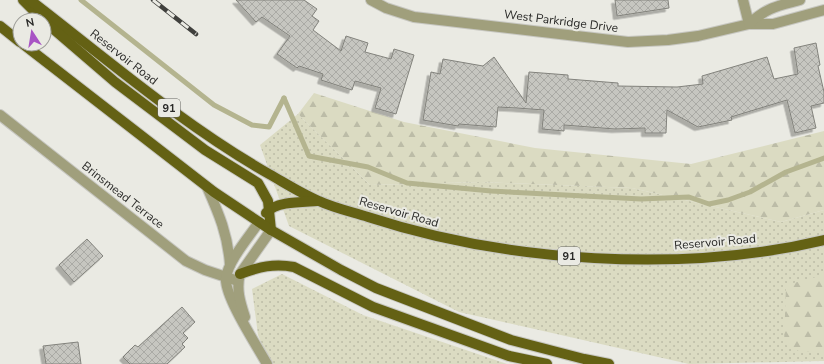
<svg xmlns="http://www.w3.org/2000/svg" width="824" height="364" viewBox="0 0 824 364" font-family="'Nunito Sans',sans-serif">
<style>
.grass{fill:url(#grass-dots)}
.forest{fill:url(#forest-firs)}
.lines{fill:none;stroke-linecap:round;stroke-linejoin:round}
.stream{stroke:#b4b48f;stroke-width:5}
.building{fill:url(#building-cross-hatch);stroke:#82827c;filter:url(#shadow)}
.minor-casing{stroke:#c7c7c1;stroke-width:12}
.tertiary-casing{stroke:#c7c7c1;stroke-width:12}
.primary-casing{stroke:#c7c7c1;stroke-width:12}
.minor{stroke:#a09f7c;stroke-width:10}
.tertiary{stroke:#a09f7c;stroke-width:10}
.primary{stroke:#646114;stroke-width:10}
.rail-casing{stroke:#40403d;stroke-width:4.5}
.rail{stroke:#eaeae3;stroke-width:3;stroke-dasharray:9;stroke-linecap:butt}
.labels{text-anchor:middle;stroke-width:4;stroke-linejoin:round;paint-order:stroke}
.shield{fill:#eaeae3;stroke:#63635f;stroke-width:1}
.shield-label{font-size:11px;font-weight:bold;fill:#292927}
.street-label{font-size:12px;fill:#292927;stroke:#eaeae3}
</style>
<defs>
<pattern id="grass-dots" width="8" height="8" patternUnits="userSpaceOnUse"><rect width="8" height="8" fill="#dbdbc2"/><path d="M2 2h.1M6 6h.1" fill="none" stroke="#bcbca7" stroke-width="1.8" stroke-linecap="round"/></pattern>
<pattern id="forest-firs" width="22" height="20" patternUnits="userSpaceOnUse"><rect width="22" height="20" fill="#dbdbc2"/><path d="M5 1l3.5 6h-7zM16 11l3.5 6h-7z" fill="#bcbca7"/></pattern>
<pattern id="building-cross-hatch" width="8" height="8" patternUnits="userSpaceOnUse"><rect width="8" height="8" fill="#c6c6c0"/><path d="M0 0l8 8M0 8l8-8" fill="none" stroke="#aaaaa5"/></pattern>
<filter id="shadow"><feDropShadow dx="-3.5" dy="3.5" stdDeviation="0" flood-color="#0004"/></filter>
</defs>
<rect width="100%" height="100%" fill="#eaeae3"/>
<!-- grass -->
<g class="grass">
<polygon points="298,114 370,185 481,182 632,188 781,222 824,210 824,361 689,364 459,312 289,226 260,145"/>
<polygon points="282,274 363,315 507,364 270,364 258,335 252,289"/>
</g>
<!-- forest -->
<g class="forest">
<polygon points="314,93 404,122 535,148 691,164 824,131 824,210 781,222 632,188 481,182 370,185 298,114"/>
<polygon points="824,275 824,351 801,352 784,344 786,285"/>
</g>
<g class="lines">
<!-- stream -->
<g class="stream">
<polyline points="81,0 214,105 252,125 269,127 284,98"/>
<polyline points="284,98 309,156 368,167 407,183 491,191 641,199 689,197 709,204 728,200 750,192 786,172 824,158"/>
</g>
</g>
<!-- building -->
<g class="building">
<polygon points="236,0 304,0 317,9 312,16 319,21 313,30 341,51 346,36 368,43 365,52 391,59 394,49 414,55 396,114 375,108 381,88 355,81 352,90 321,80 323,74 299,66 297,68 277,54 290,36 262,17 256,22"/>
<polygon points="615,0 668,0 669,8 617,16"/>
<polygon points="816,43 820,65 818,66 824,92 824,103 811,106 816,128 795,133 787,100 731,117 732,120 698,127 667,110 666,133 645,133 645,128 615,129 564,125 564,131 542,129 544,110 517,108 498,107 496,127 459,124 458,126 423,120 431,72 440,74 443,59 483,66 494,57 526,103 529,72 568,75 568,79 618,83 618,86 677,87 703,84 702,76 767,57 774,79 798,74 794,48"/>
<polygon points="87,239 103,256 74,282 59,265"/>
<polygon points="182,307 195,322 183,333 188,338 182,344 185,347 167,364 130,364 123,357 135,345 138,347"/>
<polygon points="78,342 81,364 46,364 43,346"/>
</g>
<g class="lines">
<defs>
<g id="minor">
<polyline points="371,0 386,8 414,17 628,42 668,40 698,36 749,24 773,24 824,10"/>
<polyline points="743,0 749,24"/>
<path d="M749,24C767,7 778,6 800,0"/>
<polyline points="0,115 186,261 205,270 238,281"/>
</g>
<g id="tertiary">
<path d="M207,187C219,214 228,235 230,265"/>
<path d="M259,222C249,237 228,261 226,278C224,296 257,346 267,364"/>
<path d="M245,317C240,302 236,289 240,274L271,230"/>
</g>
<g id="primary">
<polyline points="23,0 43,20"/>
<path d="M30,0C108,60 183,125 269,174C285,183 302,194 319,201C334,208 352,212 368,217C506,262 682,274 824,240"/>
<polyline points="44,21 115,82 205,150 258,183 268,201 271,230"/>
<polyline points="0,26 20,42"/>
<polyline points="23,44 214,192 271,230 341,270 376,288 511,340 584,359 609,364"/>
<path d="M266,213C276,201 303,202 317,201"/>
<path d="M240,274C259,267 274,263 294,267L373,307L509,356L547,364"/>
</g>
</defs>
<!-- minor casing -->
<use href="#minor" class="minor-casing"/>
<!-- tertiary casing -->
<use href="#tertiary" class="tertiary-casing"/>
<!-- primary casing -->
<use href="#primary" class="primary-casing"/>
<!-- minor -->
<use href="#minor" class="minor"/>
<!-- tertiary -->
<use href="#tertiary" class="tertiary"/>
<!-- primary -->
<use href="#primary" class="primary"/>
<defs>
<polyline id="rail" points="153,0 196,34"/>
</defs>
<!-- rail casing -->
<use href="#rail" class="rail-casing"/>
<!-- rail -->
<use href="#rail" class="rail"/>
</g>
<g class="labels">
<!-- shield labels -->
<g class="shield">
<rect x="158" y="99" width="22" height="18" rx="3"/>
<rect x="558" y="247" width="22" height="18" rx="3"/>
</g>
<g class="shield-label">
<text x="169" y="112">91</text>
<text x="569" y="260">91</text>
</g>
<!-- street labels -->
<g class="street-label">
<text transform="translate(561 21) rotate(7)" y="4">West Parkridge Drive</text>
<text transform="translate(124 57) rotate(38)" y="4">Reservoir Road</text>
<text transform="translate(123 195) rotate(38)" y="4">Brinsmead Terrace</text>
<text transform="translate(399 212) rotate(16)" y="4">Reservoir Road</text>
<text transform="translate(715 242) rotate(-5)" y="4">Reservoir Road</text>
</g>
</g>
<!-- north arrow -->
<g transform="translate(32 32) rotate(348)"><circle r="19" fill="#eaeae3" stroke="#9d9d98"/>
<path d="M0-3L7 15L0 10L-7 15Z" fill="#a854c4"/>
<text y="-6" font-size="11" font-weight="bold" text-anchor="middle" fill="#292927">N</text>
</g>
</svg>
